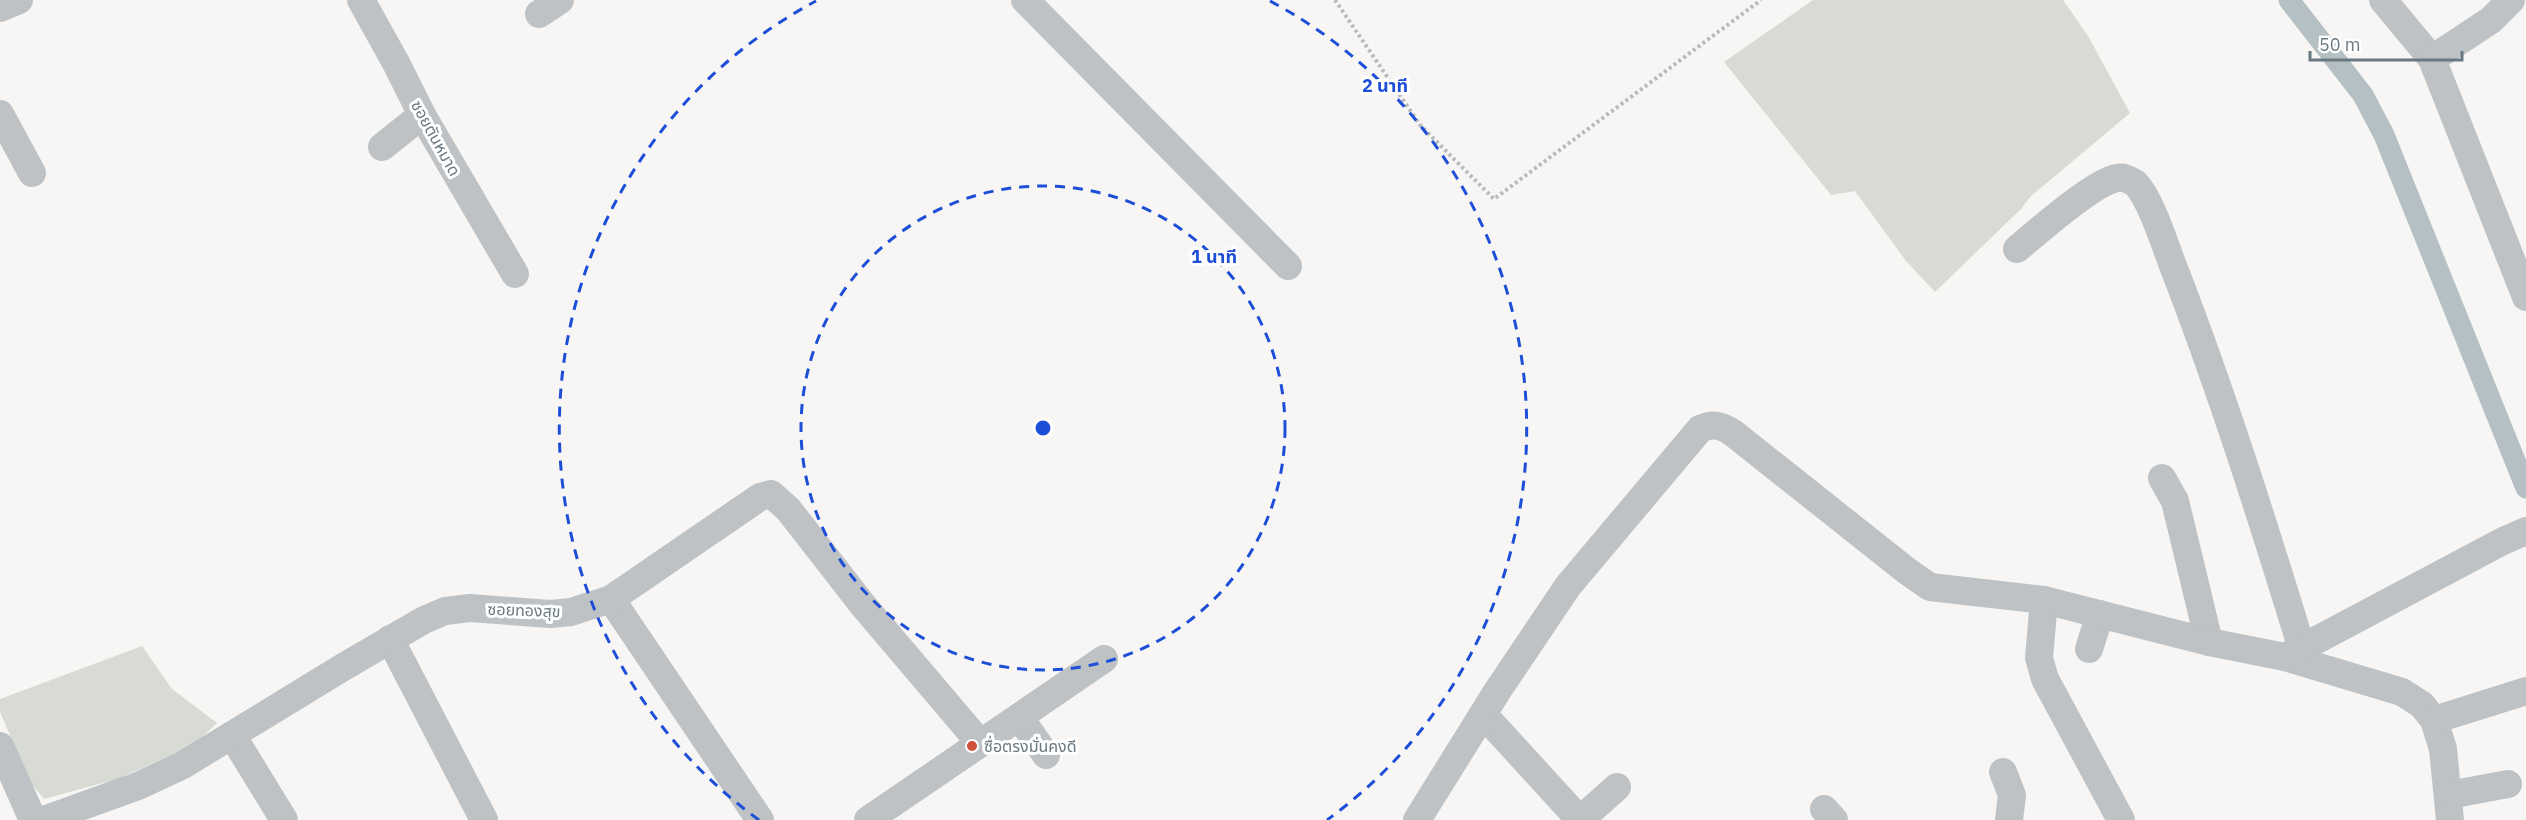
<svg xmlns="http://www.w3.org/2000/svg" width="2526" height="820" viewBox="0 0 2526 820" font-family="'IBM Plex Sans','Noto Sans Thai',sans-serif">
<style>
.green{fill:#d7dbd4}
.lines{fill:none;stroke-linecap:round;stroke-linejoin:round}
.canal{stroke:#b4c0c3;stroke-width:21}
.path{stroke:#b8bbbd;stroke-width:4;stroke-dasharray:3 3;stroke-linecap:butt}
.minor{stroke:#bec2c5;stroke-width:28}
.ring{fill:none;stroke:#1d4ed8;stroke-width:3;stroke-dasharray:10 8}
.poi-dot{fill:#d04f3b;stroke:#fff;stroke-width:2}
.labels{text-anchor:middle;stroke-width:6;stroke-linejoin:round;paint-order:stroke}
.street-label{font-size:16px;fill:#697982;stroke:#fff}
.poi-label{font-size:16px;fill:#697982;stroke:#fff;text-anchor:start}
.centre{fill:#1d4ed8;stroke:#fff;stroke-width:3}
.ring-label{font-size:18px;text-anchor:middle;font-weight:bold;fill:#1d4ed8;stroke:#fff;stroke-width:6;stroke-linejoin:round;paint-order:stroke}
</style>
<rect width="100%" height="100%" fill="#f7f6f4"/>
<!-- green -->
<g class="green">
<polygon points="1813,0 2063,0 2088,36 2130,113 2031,196 2021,209 1935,292 1906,261 1855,191 1831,195 1724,62"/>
<polygon points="142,646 172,689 217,723 194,745 117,779 44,799 30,782 0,712 0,699"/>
</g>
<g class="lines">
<!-- canal -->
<polyline class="canal" points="2289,0 2363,95 2384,135 2526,488"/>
<!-- path -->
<polyline class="path" points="1335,0 1420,125 1494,199 1761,0"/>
<!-- minor -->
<g class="minor">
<polyline points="361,0 396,63 422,115 515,274"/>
<polyline points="1025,0 1288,266"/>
<polyline points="2383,0 2432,59 2526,297"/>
<polyline points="0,8 19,0"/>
<polyline points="539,14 560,0"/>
<polyline points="2432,59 2491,20 2511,0"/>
<polyline points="0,114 32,173"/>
<polyline points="382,147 422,115"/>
<path d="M2017,249C2034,235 2105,171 2124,178C2127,179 2134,182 2136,184C2152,201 2166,249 2175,271C2223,395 2263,522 2302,649"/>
<polyline points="2162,478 2175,501 2209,642"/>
<polyline points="611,599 760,820"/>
<polyline points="2044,600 2039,658 2045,679 2121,820"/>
<polyline points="390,639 484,820"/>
<polyline points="2089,649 2100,614"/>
<polyline points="2285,657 2402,692 2422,705 2434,720 2443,749 2450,820"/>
<polyline points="1483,714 1580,820"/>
<polyline points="1020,718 1046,755"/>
<polyline points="2434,720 2526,691"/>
<polyline points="232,735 284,820"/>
<polyline points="0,746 33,820"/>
<polyline points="2003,772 2012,795 2009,820"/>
<polyline points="2449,795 2508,784"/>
<polyline points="1824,809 1834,820"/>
<polyline points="44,820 138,786 183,765 345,666 424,620 445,611 470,608 550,614 571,612 611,599 760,497 771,494 788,509 862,604 980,743"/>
<polyline points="868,820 1104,659"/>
<path d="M1417,820L1498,690L1568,586L1700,429C1713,423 1721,425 1733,433L1907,571L1930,587L2044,600L2209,642L2285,657L2503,541L2526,531"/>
<polyline points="1580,820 1617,787"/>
</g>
</g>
<!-- distance rings -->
<g class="ring">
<circle cx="1043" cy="428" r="242"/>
<path d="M759 820A484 484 0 0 1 816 1M1270 1A484 484 0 0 1 1327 820"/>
</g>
<!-- markers -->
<circle class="poi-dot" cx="972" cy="746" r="6"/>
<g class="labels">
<!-- street labels -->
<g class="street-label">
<text transform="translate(436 138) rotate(61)" y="6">ซอยตันหมาด</text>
<text transform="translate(524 610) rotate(2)" y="6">ซอยทองสุข</text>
</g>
<!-- poi labels -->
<g class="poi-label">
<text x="984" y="752">ซื่อตรงมั่นคงดี</text>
</g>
</g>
<circle cx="1043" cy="428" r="9" class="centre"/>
<g class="ring-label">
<text x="1385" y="92">2 นาที</text>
<text x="1214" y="263">1 นาที</text>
</g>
<!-- scale -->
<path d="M2310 51v9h152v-9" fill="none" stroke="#697982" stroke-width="3"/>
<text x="2319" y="51" font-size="18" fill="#697982" stroke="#ffffff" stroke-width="4.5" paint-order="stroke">50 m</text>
</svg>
